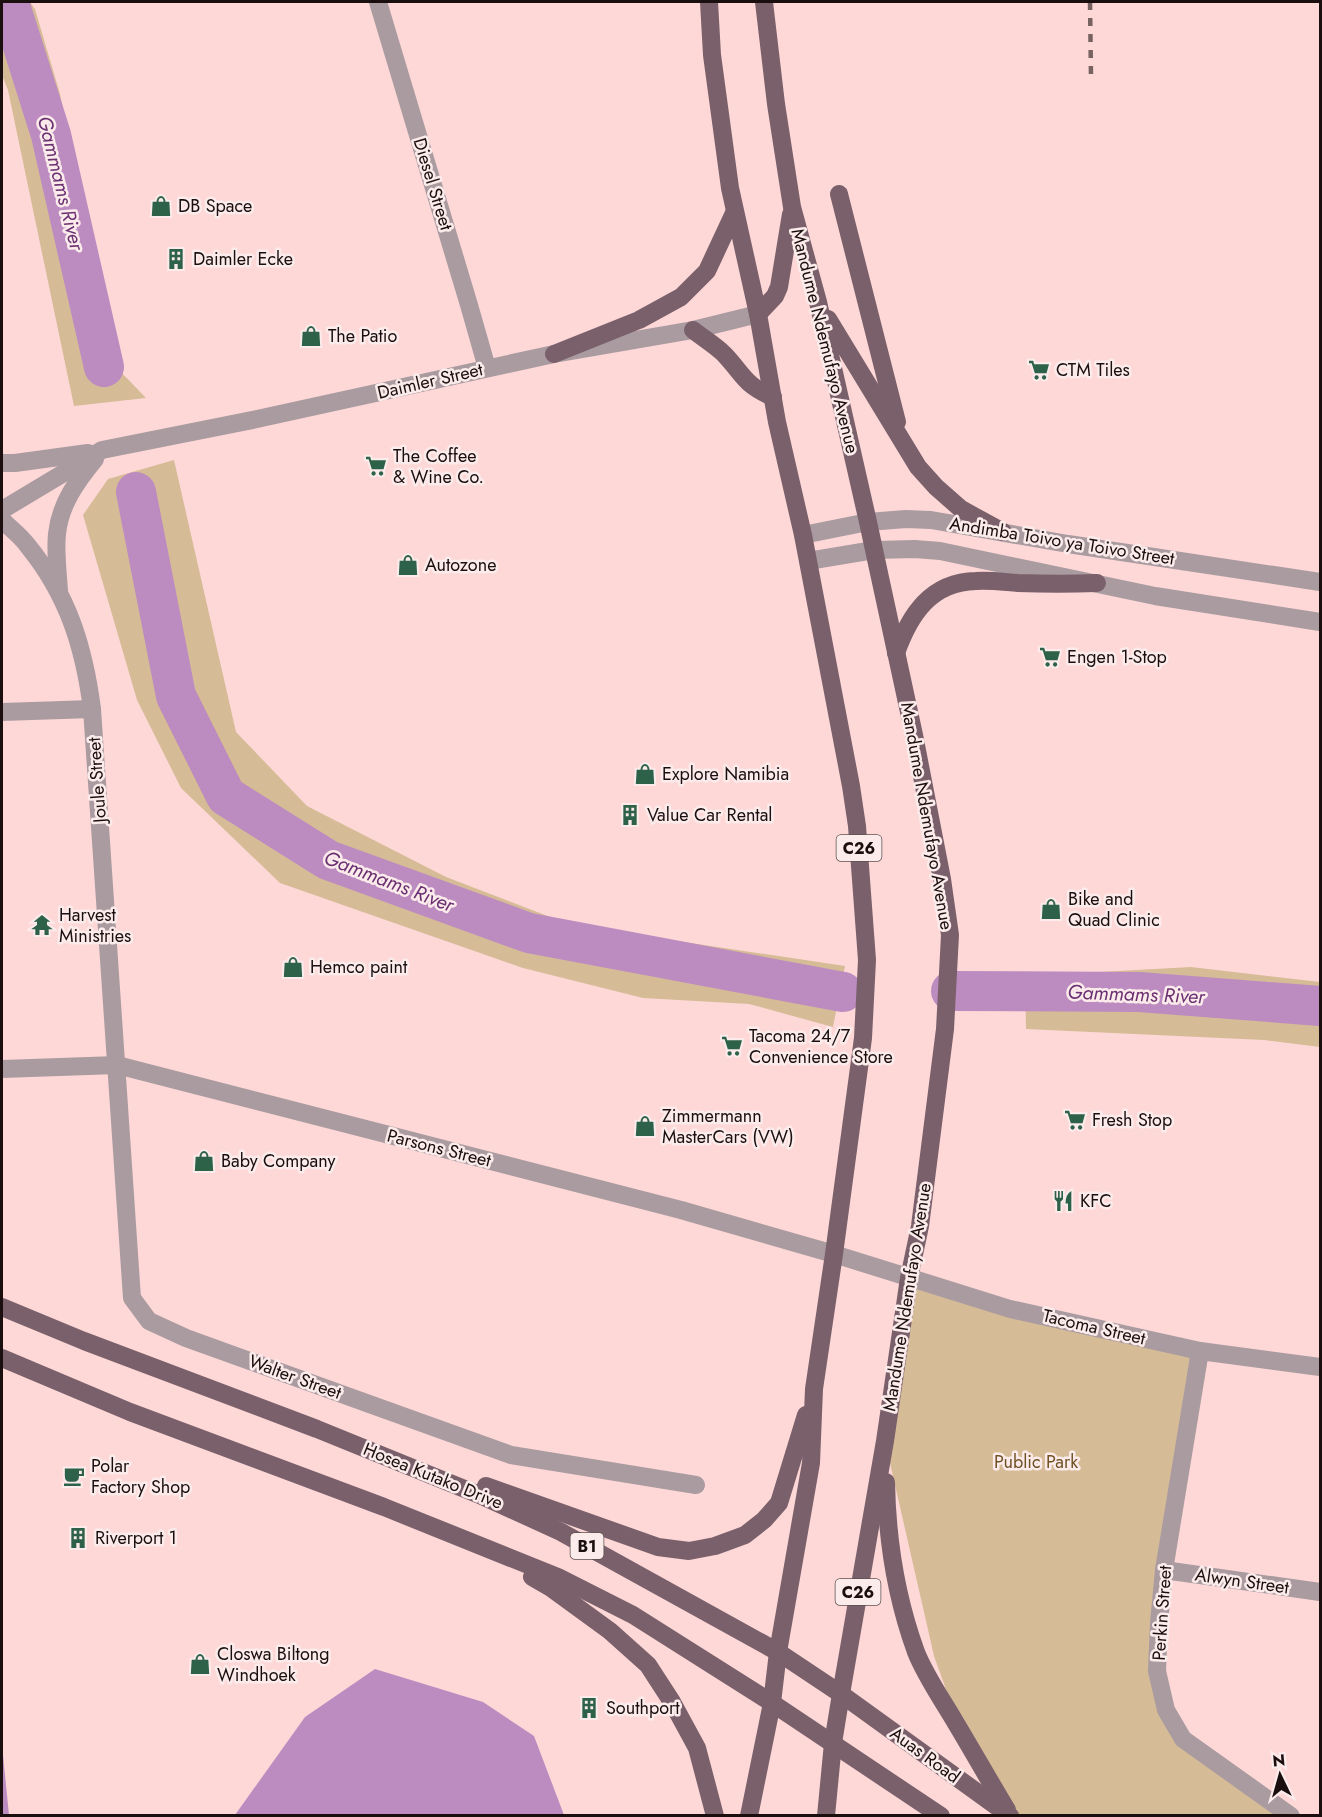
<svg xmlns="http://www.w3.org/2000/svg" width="1322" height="1817" viewBox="0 0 1322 1817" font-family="Jost,sans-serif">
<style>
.green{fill:#d6bb97}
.water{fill:#bc8cc1}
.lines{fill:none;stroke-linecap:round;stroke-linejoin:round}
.river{stroke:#bc8cc1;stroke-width:40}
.minor{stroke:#aa9ba1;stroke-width:18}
.tertiary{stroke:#aa9ba1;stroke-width:18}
.primary{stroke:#7a606b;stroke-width:18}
.rail{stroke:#786161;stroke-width:4.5;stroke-dasharray:8 8;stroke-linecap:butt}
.labels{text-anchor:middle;stroke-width:5;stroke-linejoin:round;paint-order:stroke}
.shield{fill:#fbebeb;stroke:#5e5050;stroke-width:1.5}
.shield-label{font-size:16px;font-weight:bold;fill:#1a0e0e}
.street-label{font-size:18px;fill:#1a0e0e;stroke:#fbebeb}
.poi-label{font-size:18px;fill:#1a0e0e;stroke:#fbebeb;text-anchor:start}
.park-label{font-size:18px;fill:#6f5123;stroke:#fbebeb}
.water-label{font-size:20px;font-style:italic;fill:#6b3072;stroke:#fbebeb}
</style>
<rect width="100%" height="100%" fill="#fed8d7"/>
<!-- green -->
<g class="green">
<polygon points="2,2 30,2 35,9 60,94 117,368 146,398 74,406 8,90 2,75"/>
<polygon points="174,460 236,732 307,806 446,877 571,925 845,966 833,1027 749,1004 643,998 523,968 280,883 181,788 137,700 83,515 108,479"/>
<polygon points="1191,967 1320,982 1320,1047 1264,1040 1026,1029 1025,976"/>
<polygon points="909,1278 1200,1351 1157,1671 1184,1739 1291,1815 1010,1815 962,1734 934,1656 885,1441"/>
</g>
<!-- water -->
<g class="water">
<polygon points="375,1669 483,1702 534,1736 564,1815 235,1815 305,1717"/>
<polygon points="2,1745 9,1815 2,1815"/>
</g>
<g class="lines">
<!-- river -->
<g class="river">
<polyline points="9,2 51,135 104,367"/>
<polyline points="136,492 176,696 226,796 328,860 529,933 843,992"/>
<polyline points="951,991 1139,992 1320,1006"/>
</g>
<!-- minor -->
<g class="minor">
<polyline points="378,2 469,305 487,368"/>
<polyline points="2,463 15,463 88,453"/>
<polyline points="2,510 102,450 257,419 554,354 693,330 758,314"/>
<path d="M2,520C10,528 21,536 28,546C68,595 84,647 92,709L132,1298L149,1321L186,1338L511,1455L696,1485"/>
<path d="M59,591C58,573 55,552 57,534C60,504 77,481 95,459"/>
<polyline points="2,712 92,709"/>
<polyline points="1200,1351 1164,1570 1159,1623 1157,1671 1166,1710 1183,1739 1291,1816"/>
<polyline points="1164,1570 1320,1592"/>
</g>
<!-- tertiary -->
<g class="tertiary">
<polyline points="803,535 868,522 906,519 931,520 1068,544 1320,582"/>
<polyline points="808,561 874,550 915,549 940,551 1155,596 1320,622"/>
<polyline points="2,1069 117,1065 681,1210 834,1254 1010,1309 1200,1351 1320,1367"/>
</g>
<!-- primary -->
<g class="primary">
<polyline points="709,2 712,55 730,188 758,314 777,422 803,535 851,786 857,826 867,960 863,1038 834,1254 814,1389 811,1463 778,1652 772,1703 749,1816"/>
<polyline points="764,2 776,104 792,207 818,302 868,522 914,735 942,879 950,935 945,1029 920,1226 909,1278 885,1441 841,1694 833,1743 826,1816"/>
<polyline points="839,194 897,422"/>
<polyline points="758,314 775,296 779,287 791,214"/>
<polyline points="828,319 918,467 936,487 961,509 1003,532"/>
<path d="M693,330C703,338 715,345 724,354C744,375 744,385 773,397"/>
<polyline points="554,354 639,320 681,297 707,271 734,213"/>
<path d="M896,653C910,614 931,582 976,581C990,580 1004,582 1018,583C1045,584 1071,584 1097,583"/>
<polyline points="2,1307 84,1341 317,1429 482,1496 561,1532 778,1652 841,1694 1010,1816"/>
<polyline points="2,1358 130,1412 384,1507 558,1577 633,1615 772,1703 941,1816"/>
<path d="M886,1482C887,1540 896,1597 916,1652C925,1675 941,1698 954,1720C972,1750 989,1780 1007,1810"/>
<polyline points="486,1486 658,1547 689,1551 715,1546 745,1535 764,1520 779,1503 806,1415"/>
<polyline points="532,1577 551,1588 610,1631 648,1665 672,1702 697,1748 715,1816"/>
</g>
<!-- rail -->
<polyline class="rail" points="1090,2 1091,77"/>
</g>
<!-- icons -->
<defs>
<symbol id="shop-bare" viewBox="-9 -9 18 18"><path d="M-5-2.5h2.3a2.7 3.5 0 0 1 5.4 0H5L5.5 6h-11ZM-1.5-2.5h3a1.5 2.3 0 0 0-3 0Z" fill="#2e6248" stroke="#fbebeb" stroke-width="2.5" paint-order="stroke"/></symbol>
<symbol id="building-bare" viewBox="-9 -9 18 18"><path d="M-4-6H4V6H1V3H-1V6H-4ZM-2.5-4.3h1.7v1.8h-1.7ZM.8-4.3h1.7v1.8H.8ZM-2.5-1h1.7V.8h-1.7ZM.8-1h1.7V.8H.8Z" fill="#2e6248" stroke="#fbebeb" stroke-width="2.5" paint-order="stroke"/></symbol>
<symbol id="supermarket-bare" viewBox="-9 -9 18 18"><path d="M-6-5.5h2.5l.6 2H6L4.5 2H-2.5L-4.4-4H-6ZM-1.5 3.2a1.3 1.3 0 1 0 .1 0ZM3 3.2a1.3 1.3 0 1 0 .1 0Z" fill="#2e6248" stroke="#fbebeb" stroke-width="2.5" paint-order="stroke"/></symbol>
<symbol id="temple-bare" viewBox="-9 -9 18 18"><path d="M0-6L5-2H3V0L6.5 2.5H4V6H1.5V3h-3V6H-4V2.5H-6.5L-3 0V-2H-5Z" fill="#2e6248" stroke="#fbebeb" stroke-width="2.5" paint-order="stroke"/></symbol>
<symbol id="restaurant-bare" viewBox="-9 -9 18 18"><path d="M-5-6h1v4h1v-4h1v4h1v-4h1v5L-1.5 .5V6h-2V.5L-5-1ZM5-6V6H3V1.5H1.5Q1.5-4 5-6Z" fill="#2e6248" stroke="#fbebeb" stroke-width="2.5" paint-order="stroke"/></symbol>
<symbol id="cafe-bare" viewBox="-9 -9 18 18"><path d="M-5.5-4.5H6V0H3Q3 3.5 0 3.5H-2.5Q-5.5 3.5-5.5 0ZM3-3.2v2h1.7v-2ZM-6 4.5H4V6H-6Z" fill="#2e6248" stroke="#fbebeb" stroke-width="2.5" paint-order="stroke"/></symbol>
</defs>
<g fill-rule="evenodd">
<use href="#shop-bare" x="146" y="191" width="30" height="30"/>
<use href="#building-bare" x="161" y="244" width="30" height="30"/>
<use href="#shop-bare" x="296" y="321" width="30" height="30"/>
<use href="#supermarket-bare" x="1024" y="355" width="30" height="30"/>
<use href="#supermarket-bare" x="361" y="451" width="30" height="30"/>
<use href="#shop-bare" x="393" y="550" width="30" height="30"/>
<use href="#supermarket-bare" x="1035" y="642" width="30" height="30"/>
<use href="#shop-bare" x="630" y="759" width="30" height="30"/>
<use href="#building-bare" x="615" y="800" width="30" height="30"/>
<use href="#shop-bare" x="1036" y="894" width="30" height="30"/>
<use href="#temple-bare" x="27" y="910" width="30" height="30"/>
<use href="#shop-bare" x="278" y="952" width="30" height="30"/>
<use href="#supermarket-bare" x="717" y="1031" width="30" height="30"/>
<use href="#supermarket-bare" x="1060" y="1105" width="30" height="30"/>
<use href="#shop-bare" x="630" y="1111" width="30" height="30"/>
<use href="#shop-bare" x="189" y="1146" width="30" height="30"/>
<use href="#restaurant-bare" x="1048" y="1186" width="30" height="30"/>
<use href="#cafe-bare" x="59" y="1461" width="30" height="30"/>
<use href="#building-bare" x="63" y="1523" width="30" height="30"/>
<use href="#shop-bare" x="185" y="1649" width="30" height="30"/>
<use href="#building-bare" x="574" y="1693" width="30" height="30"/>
</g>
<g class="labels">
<!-- shield labels -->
<g class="shield">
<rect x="836.5" y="835" width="45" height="26" rx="4.5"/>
<rect x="570.5" y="1533" width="33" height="26" rx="4.5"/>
<rect x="835.5" y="1579" width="45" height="26" rx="4.5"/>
</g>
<g class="shield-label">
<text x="859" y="854">C26</text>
<text x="587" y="1552">B1</text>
<text x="858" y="1598">C26</text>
</g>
<!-- street labels -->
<g class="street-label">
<text transform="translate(433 184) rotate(73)" y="6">Diesel Street</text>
<text transform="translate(825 341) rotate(76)" y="6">Mandume Ndemufayo Avenue</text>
<text transform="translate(430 381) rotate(-13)" y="6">Daimler Street</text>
<text transform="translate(1062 541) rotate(9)" y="6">Andimba Toivo ya Toivo Street</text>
<text transform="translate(97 780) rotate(-94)" y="6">Joule Street</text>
<text transform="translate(927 816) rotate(80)" y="6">Mandume Ndemufayo Avenue</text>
<text transform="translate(439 1148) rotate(14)" y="6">Parsons Street</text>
<text transform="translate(907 1297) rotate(-81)" y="6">Mandume Ndemufayo Avenue</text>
<text transform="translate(1094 1327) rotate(13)" y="6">Tacoma Street</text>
<text transform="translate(295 1377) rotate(20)" y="6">Walter Street</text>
<text transform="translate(433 1476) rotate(22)" y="6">Hosea Kutako Drive</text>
<text transform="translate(1242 1581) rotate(8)" y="6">Alwyn Street</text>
<text transform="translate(1162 1613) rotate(-86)" y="6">Perkin Street</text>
<text transform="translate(925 1755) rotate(36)" y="6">Auas Road</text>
</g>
<!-- poi labels -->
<g class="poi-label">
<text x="178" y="212">DB Space</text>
<text x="193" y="265">Daimler Ecke</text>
<text x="328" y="342">The Patio</text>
<text x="1056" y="376">CTM Tiles</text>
<text x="393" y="462">The Coffee<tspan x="393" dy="21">&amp; Wine Co.</tspan></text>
<text x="425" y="571">Autozone</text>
<text x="1067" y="663">Engen 1-Stop</text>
<text x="662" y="780">Explore Namibia</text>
<text x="647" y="821">Value Car Rental</text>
<text x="1068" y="905">Bike and<tspan x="1068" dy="21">Quad Clinic</tspan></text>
<text x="59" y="921">Harvest<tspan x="59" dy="21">Ministries</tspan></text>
<text x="310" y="973">Hemco paint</text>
<text x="749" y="1042">Tacoma 24/7<tspan x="749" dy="21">Convenience Store</tspan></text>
<text x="662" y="1122">Zimmermann<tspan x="662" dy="21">MasterCars (VW)</tspan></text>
<text x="1092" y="1126">Fresh Stop</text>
<text x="221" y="1167">Baby Company</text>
<text x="1080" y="1207">KFC</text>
<text x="91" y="1472">Polar<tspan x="91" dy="21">Factory Shop</tspan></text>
<text x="95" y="1544">Riverport 1</text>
<text x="217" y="1660">Closwa Biltong<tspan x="217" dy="21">Windhoek</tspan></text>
<text x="606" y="1714">Southport</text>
</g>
<!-- park labels -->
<g class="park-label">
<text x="1036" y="1468">Public Park</text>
</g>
<!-- water labels -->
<g class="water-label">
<text transform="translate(61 183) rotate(76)" y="7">Gammams River</text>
<text transform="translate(389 881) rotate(21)" y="7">Gammams River</text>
<text transform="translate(1136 994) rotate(2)" y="7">Gammams River</text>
</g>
</g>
<!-- border -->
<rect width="1322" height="1817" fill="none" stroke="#1a0e0e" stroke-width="6"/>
<!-- north arrow -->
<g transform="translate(1280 1775) rotate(355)" stroke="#fbebeb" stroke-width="4.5" paint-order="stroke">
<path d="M0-4.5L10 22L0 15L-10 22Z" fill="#1a0e0e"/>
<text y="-9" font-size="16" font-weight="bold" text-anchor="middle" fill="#1a0e0e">N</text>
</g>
</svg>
